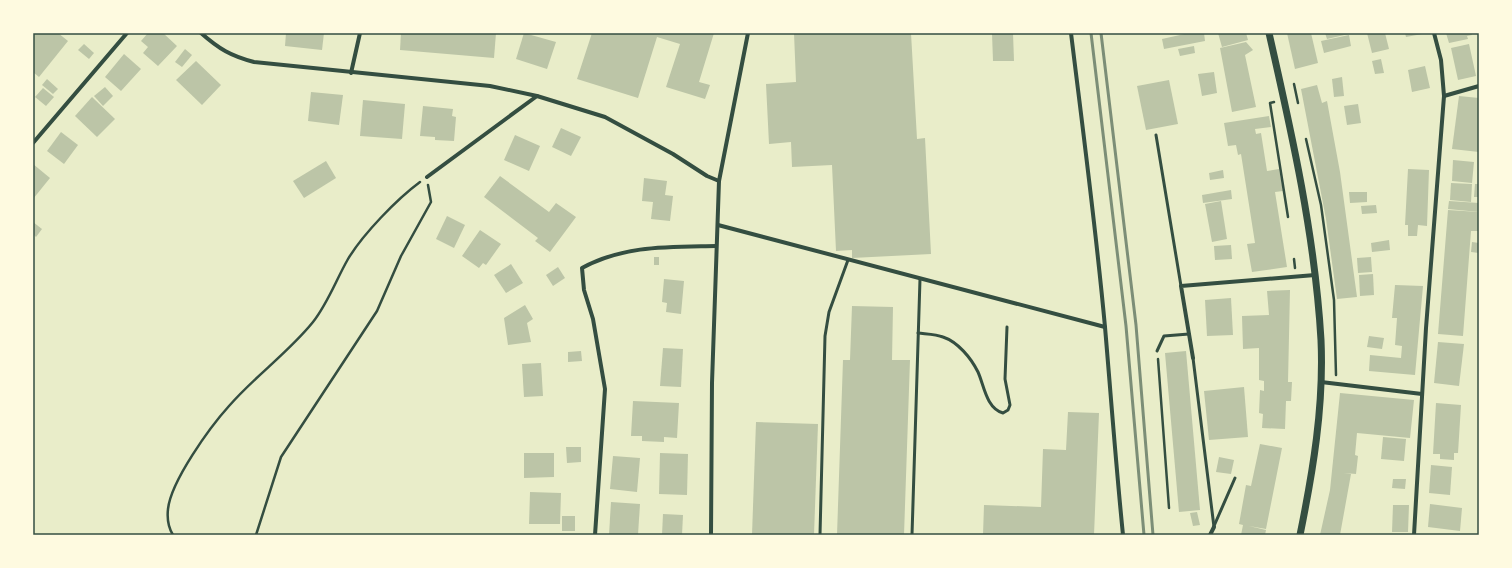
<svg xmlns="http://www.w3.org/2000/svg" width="1512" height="568" viewBox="0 0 1512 568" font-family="'Sofia Sans Condensed',sans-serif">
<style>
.building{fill:#bcc5a7}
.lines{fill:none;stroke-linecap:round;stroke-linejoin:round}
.path{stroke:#344e41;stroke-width:2.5}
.service{stroke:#344e41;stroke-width:3}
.minor{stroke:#344e41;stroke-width:4}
.tertiary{stroke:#344e41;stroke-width:7}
.rail{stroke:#7c8e77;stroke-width:3}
.neatline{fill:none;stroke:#344e41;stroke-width:1.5}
</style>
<rect width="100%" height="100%" fill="#e9edc9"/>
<!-- building -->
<g class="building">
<polygon points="33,33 58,33 68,41 39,77 33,72"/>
<polygon points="148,33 163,33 177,46 158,66 143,53 148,47 141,41"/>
<polygon points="286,33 324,33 322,50 285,46"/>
<polygon points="401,33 496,33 494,58 400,50"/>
<polygon points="524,33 556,42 547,69 516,59"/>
<polygon points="592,33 714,33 699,82 710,85 705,99 666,87 680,44 657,37 638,98 577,79"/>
<polygon points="794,33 911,33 917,139 925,138 931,254 852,258 852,250 836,251 832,165 792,167 791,142 769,144 766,84 796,82"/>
<polygon points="992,33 1013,33 1014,61 993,61"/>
<polygon points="1189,33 1204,33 1205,41 1164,49 1162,39"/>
<polygon points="1218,33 1246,33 1248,40 1222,47"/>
<polygon points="1287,33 1311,33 1318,63 1295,69"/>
<polygon points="1325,33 1349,33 1349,34 1327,39"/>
<polygon points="1367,33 1385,33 1389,49 1372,53"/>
<polygon points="1405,33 1422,33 1422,34 1406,37"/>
<polygon points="1446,33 1471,33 1472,35 1467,36 1468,39 1449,43"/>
<polygon points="1349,35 1351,46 1324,53 1321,41"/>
<polygon points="1246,42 1253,50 1245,55 1256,107 1232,112 1220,48"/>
<polygon points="84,44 94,53 89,59 78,50"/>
<polygon points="1469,44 1476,76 1458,80 1451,48"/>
<polygon points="1194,46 1195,53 1180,56 1178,49"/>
<polygon points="185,49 192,55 182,67 175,62"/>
<polygon points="124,54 141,69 121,91 105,77"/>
<polygon points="1381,59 1384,73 1375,74 1372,61"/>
<polygon points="196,61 221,85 202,105 176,80"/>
<polygon points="1425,66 1430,88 1412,92 1408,70"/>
<polygon points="1214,72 1217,93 1202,96 1198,74"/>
<polygon points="1342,77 1344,96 1334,97 1332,79"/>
<polygon points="47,79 58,89 53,94 42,85"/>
<polygon points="1169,80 1178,124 1146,130 1137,86"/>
<polygon points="1317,85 1322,103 1327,101 1340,172 1357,297 1337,299 1326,219 1301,89"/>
<polygon points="105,87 113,96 103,106 94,96"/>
<polygon points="43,88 54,97 46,106 35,97"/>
<polygon points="311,92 343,95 339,125 308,121"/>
<polygon points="1459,96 1479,98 1479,152 1452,149"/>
<polygon points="92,97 115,119 97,137 75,116"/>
<polygon points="363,100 405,104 402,139 360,136"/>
<polygon points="1358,104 1361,123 1347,125 1344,106"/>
<polygon points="423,106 453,109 452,116 456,117 454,141 435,140 435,137 420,136"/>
<polygon points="1269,116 1271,127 1255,129 1256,134 1261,133 1267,171 1279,169 1283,191 1275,192 1287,267 1252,272 1247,244 1255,243 1241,154 1238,155 1236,145 1228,146 1224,123"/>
<polygon points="561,128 581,137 571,156 552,147"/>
<polygon points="61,132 78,145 64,164 47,151"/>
<polygon points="515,135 540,146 529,171 504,160"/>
<polygon points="1453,160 1474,162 1472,183 1452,181"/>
<polygon points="326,161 336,178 304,198 293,181"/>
<polygon points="33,164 50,178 33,199"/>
<polygon points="1408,169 1429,170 1427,226 1418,225 1417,236 1408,236 1408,225 1405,225"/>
<polygon points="1223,170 1224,178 1210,180 1209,173"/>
<polygon points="500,176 549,212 556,203 576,217 550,252 535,241 538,238 484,197"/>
<polygon points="644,178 667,181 665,195 673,196 670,221 651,219 653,202 642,201"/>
<polygon points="1451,183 1472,184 1471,202 1450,200"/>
<polygon points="1475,184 1479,184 1479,197 1474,197"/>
<polygon points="1231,190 1232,199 1203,203 1202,195"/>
<polygon points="1349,192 1367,192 1367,202 1350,203"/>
<polygon points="1221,201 1227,239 1212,242 1205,204"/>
<polygon points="1449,201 1479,203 1479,212 1448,209"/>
<polygon points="1376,205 1377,213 1362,214 1361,206"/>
<polygon points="1448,210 1479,212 1479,231 1471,231 1463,336 1438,334"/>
<polygon points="447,216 465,225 454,248 436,239"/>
<polygon points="33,222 42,229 36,237 33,234"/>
<polygon points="480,230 501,244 486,265 483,263 479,268 462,256"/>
<polygon points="1389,240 1390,250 1372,252 1371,243"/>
<polygon points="1472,242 1479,243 1479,253 1471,252"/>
<polygon points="1231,245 1232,259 1215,260 1214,246"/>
<rect x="654" y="257" width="5" height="8"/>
<polygon points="1371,257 1372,272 1358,273 1357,258"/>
<polygon points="511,264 523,283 506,293 494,275"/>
<polygon points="558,267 565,278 553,286 546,275"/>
<polygon points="1373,274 1374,295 1360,296 1359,275"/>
<polygon points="664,279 684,281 681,314 666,312 667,303 662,302"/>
<polygon points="1395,285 1423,286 1415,375 1369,371 1370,355 1401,358 1402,346 1395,345 1397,318 1392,318"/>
<polygon points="1290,290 1288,382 1292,382 1291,401 1286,401 1285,429 1262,428 1263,414 1259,413 1260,390 1264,391 1264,381 1259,380 1259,348 1243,349 1242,316 1269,315 1267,291"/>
<polygon points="1231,298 1233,335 1207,336 1205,300"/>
<polygon points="525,305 533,319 527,323 531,342 508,345 504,318"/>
<polygon points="852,306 893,307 892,360 910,360 904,535 837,535 843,360 850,360"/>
<polygon points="1369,336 1384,338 1382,349 1367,347"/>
<polygon points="1438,342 1464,344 1459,386 1434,383"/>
<polygon points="663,348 683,349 681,387 660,386"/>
<polygon points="581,351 582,361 568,362 568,352"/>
<polygon points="1186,351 1200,510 1179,512 1165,353"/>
<polygon points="541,363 543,396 524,397 522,364"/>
<polygon points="1244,387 1248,437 1209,440 1204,391"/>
<polygon points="1340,393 1414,400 1410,438 1357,433 1355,455 1358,456 1356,474 1344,473 1351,474 1340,535 1320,535 1330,490"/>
<polygon points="633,401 679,403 677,438 664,437 664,442 642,441 642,436 631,436"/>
<polygon points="1436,403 1461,405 1458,453 1454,453 1454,460 1440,459 1440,454 1433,454"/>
<polygon points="1068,412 1099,413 1094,535 983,535 984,505 1041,507 1043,449 1066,450"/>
<polygon points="756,422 818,424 814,535 752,535"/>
<polygon points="1383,437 1406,439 1404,461 1381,459"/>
<polygon points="1260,444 1282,448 1266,529 1249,526 1266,530 1265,535 1241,535 1243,525 1239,524 1246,485 1251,486"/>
<polygon points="566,447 581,447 581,462 567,463"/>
<polygon points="524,453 554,453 554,477 524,478"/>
<polygon points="660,453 688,454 687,495 659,494"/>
<polygon points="613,456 640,458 637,492 610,489"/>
<polygon points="1219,457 1234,460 1231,474 1216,472"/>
<polygon points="1431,465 1452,467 1450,495 1429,493"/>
<polygon points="1393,479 1406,479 1405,489 1392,488"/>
<polygon points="530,492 561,493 560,524 529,524"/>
<polygon points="611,502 640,504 638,535 609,535"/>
<polygon points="1430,504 1462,508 1460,531 1428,527"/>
<polygon points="1393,505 1409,505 1408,532 1392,532"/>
<polygon points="1197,512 1200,525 1193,526 1190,513"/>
<polygon points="663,514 683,515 682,535 662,535"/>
<rect x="562" y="516" width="13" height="15"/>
</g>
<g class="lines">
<!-- path -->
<g class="path">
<polyline points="1294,84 1298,103"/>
<polyline points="1274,102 1270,103 1288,217"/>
<polyline points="1306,139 1321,205 1334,300 1336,375"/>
<polyline points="1294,259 1295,268"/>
<polyline points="1158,359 1169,508"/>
<path d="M173,535C168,527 167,518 168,509C171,481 210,427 229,406C255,376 288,353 313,322C328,303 336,280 348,259C363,234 397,199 420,182"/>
<polyline points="256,535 281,457 377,311 401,256 431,202 428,185"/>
</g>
<!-- service -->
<g class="service">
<polyline points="1156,135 1181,286"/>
<path d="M918,333C926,334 936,334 943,337C958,342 971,358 978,372C984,385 986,408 1003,413L1008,410L1010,405L1005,379L1007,327"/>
<polyline points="1157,351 1164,336 1189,334"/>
<polyline points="1193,358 1214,527"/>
<polyline points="1214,526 1235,478"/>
<polyline points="820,535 825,336 829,312 848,260"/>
<polyline points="912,535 920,279"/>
</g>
<!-- minor -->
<g class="minor">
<path d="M201,33C219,49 231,56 254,62L490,86L537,96L605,117L673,154L707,176L719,181"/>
<path d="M1071,33C1083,131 1096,229 1105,327C1111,397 1116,466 1123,535"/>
<polyline points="351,73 360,33"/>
<polyline points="1444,96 1479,86"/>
<polyline points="33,143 127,33"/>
<polyline points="427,177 537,96"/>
<polyline points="718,225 1105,327"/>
<polyline points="1193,358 1181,286 1315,275"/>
<polyline points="1321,382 1422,394"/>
<path d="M595,535L605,389L593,319L584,290L582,268C624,245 669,247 716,246"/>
<polyline points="711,535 712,383 719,181 748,33"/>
<polyline points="1210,535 1214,527"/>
<polyline points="1414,535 1426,328 1444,96 1441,60 1434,33"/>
</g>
<!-- tertiary -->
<path class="tertiary" d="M1269,33C1292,134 1315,236 1321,340C1324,406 1313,471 1300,535"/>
<!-- rail -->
<g class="rail">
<polyline points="1091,33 1126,326 1144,535"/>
<polyline points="1101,33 1136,325 1153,535"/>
</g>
</g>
<!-- border -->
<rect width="1512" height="568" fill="none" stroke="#fefae0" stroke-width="68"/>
<rect x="34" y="34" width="1444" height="500" class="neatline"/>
</svg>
